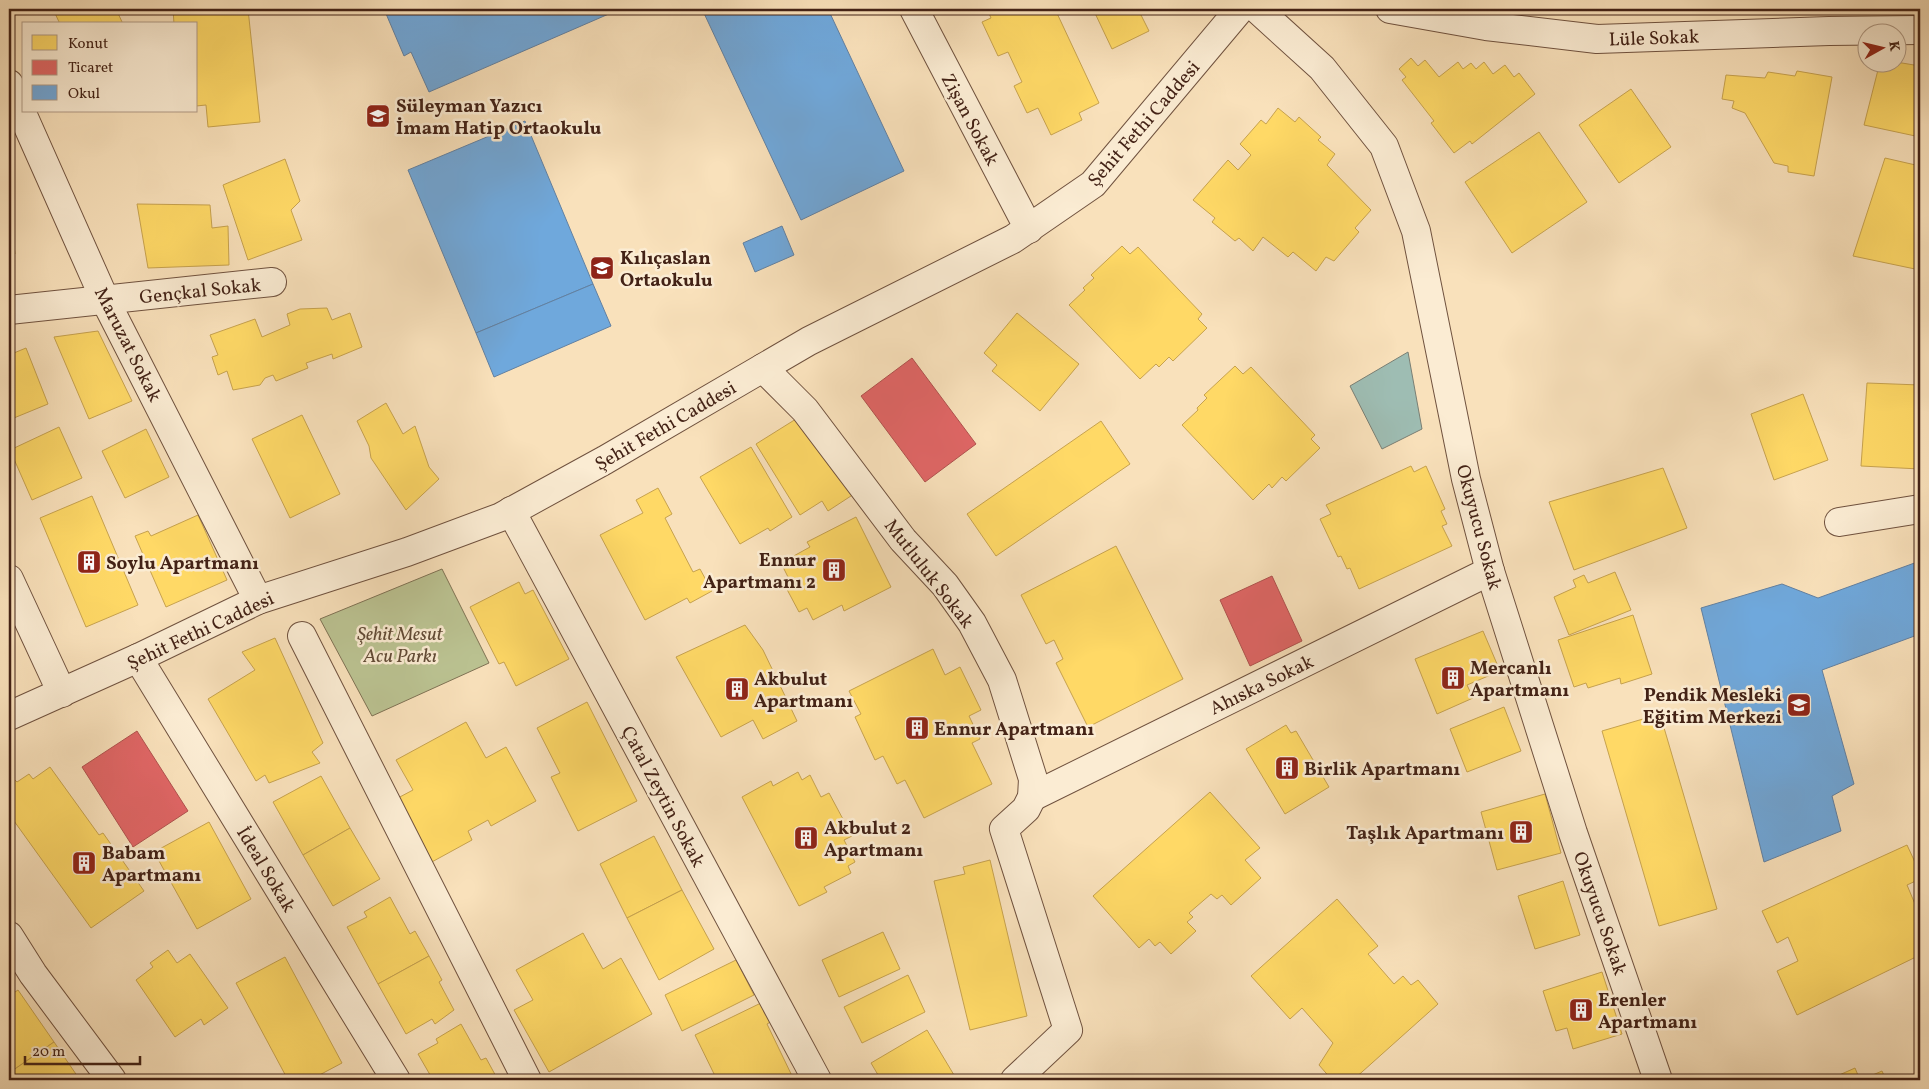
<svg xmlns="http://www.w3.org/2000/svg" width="1929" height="1089" viewBox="0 0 1929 1089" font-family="Vollkorn,serif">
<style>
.green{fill:#bbc392;stroke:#7f7254}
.water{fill:#9ebdb3;stroke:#7a7f74}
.homes{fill:#ffd966;stroke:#c7a24e}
.shops{fill:#e06666;stroke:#b1524e}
.schools{fill:#6fa8dc;stroke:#6280a1}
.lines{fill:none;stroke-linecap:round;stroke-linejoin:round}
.minor-casing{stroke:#70523f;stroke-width:30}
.tertiary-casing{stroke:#70523f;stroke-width:30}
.minor{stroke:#fbecd3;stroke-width:28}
.tertiary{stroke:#fbecd3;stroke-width:28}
.labels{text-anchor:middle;stroke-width:5;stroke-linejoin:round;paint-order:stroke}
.street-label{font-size:19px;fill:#432216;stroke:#fbecd3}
.poi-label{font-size:19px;font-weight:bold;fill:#432216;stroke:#fbecd3;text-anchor:start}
.park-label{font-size:19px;font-style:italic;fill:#614a35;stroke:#fbecd3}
</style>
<rect width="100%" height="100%" fill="#f9e1bb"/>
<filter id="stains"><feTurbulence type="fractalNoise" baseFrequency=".004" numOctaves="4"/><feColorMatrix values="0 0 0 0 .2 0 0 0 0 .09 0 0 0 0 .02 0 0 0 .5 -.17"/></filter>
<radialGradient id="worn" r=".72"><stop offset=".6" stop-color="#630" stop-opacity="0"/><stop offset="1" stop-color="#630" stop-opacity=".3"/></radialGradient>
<!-- green -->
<polygon class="green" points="442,569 489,663 372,716 320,619"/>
<!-- water -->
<polygon class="water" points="1408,352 1422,429 1382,449 1350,386"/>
<!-- homes -->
<g class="homes">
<polygon points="53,9 116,9 123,24 60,24"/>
<polygon points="173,9 248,9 260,122 208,127 206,105 196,106 196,24 174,24"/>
<polygon points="987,9 1055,9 1099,103 1079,113 1082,120 1051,135 1038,108 1027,113 1014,86 1022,82 1008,52 998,56 982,22 991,18"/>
<polygon points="1093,9 1138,9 1149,31 1112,49"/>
<polygon points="1411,58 1418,66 1425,60 1439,77 1458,62 1463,69 1471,63 1476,69 1484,62 1493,74 1505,65 1514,77 1519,73 1535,94 1472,144 1470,141 1454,153 1431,123 1434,121 1402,80 1406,77 1399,69"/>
<polygon points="1880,62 1896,62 1920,66 1920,137 1864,125"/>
<polygon points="1797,71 1832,77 1814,176 1788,172 1788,166 1774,163 1745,113 1732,108 1734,101 1722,99 1726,75 1765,78 1768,72 1795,76"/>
<polygon points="1631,89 1671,147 1619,183 1579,125"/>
<polygon points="1278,108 1295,122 1299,117 1321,137 1318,140 1335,154 1327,165 1371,210 1355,228 1359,232 1334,261 1326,257 1316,271 1293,252 1288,257 1263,237 1253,251 1239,238 1235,241 1212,222 1215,218 1193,200 1228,160 1238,170 1251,155 1240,144 1261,120 1266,124"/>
<polygon points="1539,132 1587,202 1512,253 1465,182"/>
<polygon points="1885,158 1920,166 1920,250 1915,269 1853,256"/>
<polygon points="285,159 300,201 291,210 302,240 248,260 223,185"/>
<polygon points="137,204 210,205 212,228 228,226 229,265 148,268"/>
<polygon points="10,209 15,254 9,255 9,210"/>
<polygon points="1122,246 1130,254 1138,247 1202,314 1198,319 1207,328 1173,361 1169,357 1159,367 1156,364 1140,379 1069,305 1085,290 1083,288 1094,278 1091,275"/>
<polygon points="327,308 332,320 350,313 362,347 333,359 332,354 306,363 308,368 276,381 273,375 265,378 260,385 233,390 227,371 218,375 212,357 218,355 210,335 255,319 262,337 290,325 287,314 300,309"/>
<polygon points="1017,313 1079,364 1040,411 992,371 997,365 984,353"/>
<polygon points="98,331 132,401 89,419 54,337"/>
<polygon points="26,348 48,404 9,420 9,355"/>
<polygon points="1235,366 1243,374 1251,367 1315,435 1311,439 1320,448 1286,481 1282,477 1272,488 1269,484 1253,500 1182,425 1198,410 1197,408 1207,398 1204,395"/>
<polygon points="1867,383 1920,385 1920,469 1861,466"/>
<polygon points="1803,394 1828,460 1774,480 1751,414"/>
<polygon points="386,403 403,434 415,426 429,467 439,479 406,510 371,458 369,446 357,421"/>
<polygon points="804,414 854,494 828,511 822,501 800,515 756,444"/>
<polygon points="302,415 340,494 290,518 252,439"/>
<polygon points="1101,421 1130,464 996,556 967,514"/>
<polygon points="59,427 82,478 32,500 10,450"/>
<polygon points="146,429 169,477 125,498 102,451"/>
<polygon points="751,447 792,517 770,531 768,528 740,544 700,477"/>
<polygon points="1411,466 1414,472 1426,466 1445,509 1441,511 1447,524 1442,526 1452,546 1359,589 1350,568 1347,569 1341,556 1338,557 1320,519 1331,514 1326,505"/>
<polygon points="1663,468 1687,528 1574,570 1549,502"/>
<polygon points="658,488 672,514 665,518 693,572 700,569 712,591 690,603 687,598 645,620 600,535 643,513 636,500"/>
<polygon points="92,496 138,605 86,627 40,518"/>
<polygon points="198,515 227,580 166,607 135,536 148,531 151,536"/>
<polygon points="856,517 891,587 844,611 842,605 813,620 807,608 799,612 782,580 788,577 781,563 810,547 807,542"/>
<polygon points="1116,546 1183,679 1088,727 1056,663 1063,659 1054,640 1046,644 1021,595"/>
<polygon points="1615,572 1631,610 1569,635 1554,597 1576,587 1573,580 1584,575 1588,583"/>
<polygon points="519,582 525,594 533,590 569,659 516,686 504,662 499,664 470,607"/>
<polygon points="1633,615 1652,674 1621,684 1620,678 1588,688 1586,683 1574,687 1558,640"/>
<polygon points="745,625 763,650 797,721 763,739 753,720 721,737 676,657"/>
<polygon points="1483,631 1500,671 1467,685 1473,698 1437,714 1415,659"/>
<polygon points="275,638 323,743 312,752 320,763 269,783 265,775 256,781 208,699 255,670 242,652"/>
<polygon points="933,649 945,675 960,667 981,710 969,716 980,739 972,743 992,784 924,818 905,780 897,784 883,756 875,760 855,717 861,714 849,691"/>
<polygon points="587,702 637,801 578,831 551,777 560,773 537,728"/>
<polygon points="1504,707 1521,751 1467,772 1450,729"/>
<polygon points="1660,714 1717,909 1659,926 1602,731"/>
<polygon points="466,722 486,758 506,747 536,801 491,826 488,820 468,831 472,840 430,863 396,799 413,790 396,760"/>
<polygon points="1286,725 1291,733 1296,731 1329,787 1285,814 1246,749"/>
<polygon points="50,767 99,835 103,833 144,891 91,928 9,814 9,783 14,779 17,782 29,774 33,779"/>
<polygon points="798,772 802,780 810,775 821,797 829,793 852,836 844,840 855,862 848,866 851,873 824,887 827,892 799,906 742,797 771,781 773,786"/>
<polygon points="321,776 350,828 303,855 273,802"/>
<polygon points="1210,792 1260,848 1245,860 1261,878 1231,905 1222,895 1217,899 1211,894 1189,913 1193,917 1187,922 1196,931 1171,954 1160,942 1155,946 1149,939 1139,948 1093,896"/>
<polygon points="1545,794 1561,853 1497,870 1481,812"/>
<polygon points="209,822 251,899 197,929 154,852"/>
<polygon points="350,828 380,879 333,906 303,855"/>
<polygon points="654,836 682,890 627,918 600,864"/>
<polygon points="1907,845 1920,873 1920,879 1907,885 1920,916 1920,955 1797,1015 1777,971 1798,961 1788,937 1777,943 1762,911"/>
<polygon points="990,860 1027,1016 970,1030 934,881 965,874 963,867"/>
<polygon points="1563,881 1580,935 1535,949 1518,896"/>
<polygon points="682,890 714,949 659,980 627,918"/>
<polygon points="390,897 410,934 415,931 429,956 378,984 347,927 367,917 364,912"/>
<polygon points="1337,899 1378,946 1368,954 1394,984 1403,976 1411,985 1418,980 1438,1004 1353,1080 1332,1080 1319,1065 1333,1043 1302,1008 1290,1019 1251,976"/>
<polygon points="883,932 900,969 839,997 822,960"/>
<polygon points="583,933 603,969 621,958 652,1014 549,1072 514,1010 533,1000 516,970"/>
<polygon points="168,950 177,963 190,954 228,1008 204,1025 201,1019 175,1037 136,980 153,967 150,963"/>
<polygon points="429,956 442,980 439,982 454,1010 435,1024 432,1019 406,1034 378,984"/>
<polygon points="285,957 342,1063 310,1080 288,1080 236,983"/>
<polygon points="736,960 754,995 682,1031 665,995"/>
<polygon points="1602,972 1622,1034 1573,1049 1567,1028 1556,1031 1543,991"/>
<polygon points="908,975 925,1012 862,1043 844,1007"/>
<polygon points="18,990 54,1042 9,1073 9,996"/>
<polygon points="763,1002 772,1021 767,1024 794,1080 717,1080 695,1035"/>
<polygon points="461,1024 481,1060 486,1058 498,1080 433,1080 418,1054 438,1043 436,1039"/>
<polygon points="927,1030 957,1080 881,1080 871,1063"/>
<polygon points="54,1042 80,1080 9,1080 9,1073"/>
<polygon points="1855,1068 1860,1080 1828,1080"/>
<polygon points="1882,1071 1886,1080 1861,1080"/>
</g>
<!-- shops -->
<g class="shops">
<polygon points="912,358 976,444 925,482 861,396"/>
<polygon points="1272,576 1302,641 1250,666 1220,600"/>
<polygon points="137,731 188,811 133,847 82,767"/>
</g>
<!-- schools -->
<g class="schools">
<polygon points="384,9 609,9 611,13 429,92 411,52 404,56"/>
<polygon points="702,9 828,9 904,171 801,220"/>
<polygon points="525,121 593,284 476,333 408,170"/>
<polygon points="782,226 794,255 755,272 743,243"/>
<polygon points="593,284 611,326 494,377 476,333"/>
<polygon points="1920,561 1920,634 1822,670 1854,784 1832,796 1841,831 1764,862 1701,608 1782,584 1818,598"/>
</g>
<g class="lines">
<defs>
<g id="minor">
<polyline points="914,9 1029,229"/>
<polyline points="1257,9 1322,68 1384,146 1416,231 1466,479 1490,571 1573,833 1658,1080"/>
<polyline points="1390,9 1486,26 1597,39 1829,31 1920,30"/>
<polyline points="9,84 105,300 258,600"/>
<polyline points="9,310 272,282"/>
<polyline points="763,368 805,410 903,540 945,585 972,623 1002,680 1033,779 1032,797 1026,809 1004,829 1068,1030 1015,1080"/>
<polyline points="511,511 817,1080"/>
<polyline points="1839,522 1920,509"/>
<polyline points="9,579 62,693"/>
<polyline points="302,636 527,1080"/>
<polyline points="138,658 396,1080"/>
<polyline points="1032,797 1490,571"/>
<polyline points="9,936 33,974 112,1080"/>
</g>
<polyline id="tertiary" points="9,716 138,658 258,600 407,552 501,517 605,460 809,341 1013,239 1093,184 1240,9"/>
</defs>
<!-- minor casing -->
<use href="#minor" class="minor-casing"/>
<!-- tertiary casing -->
<use href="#tertiary" class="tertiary-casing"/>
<!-- minor -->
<use href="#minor" class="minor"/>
<!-- tertiary -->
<use href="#tertiary" class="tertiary"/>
</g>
<!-- icons -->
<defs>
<symbol id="school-square" viewBox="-11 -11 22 22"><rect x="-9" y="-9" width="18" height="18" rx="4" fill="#8f2418" stroke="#fbecd3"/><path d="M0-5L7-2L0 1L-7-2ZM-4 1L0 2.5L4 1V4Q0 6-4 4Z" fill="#fff"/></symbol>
<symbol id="building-square" viewBox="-11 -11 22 22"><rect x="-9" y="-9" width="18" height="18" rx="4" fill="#8f2418" stroke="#fbecd3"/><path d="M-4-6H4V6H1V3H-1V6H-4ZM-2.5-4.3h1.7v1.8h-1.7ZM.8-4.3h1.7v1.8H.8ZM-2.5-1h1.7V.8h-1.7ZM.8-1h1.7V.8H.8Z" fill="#fff"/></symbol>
</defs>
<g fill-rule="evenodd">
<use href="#school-square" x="364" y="102" width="28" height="28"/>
<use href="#school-square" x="588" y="254" width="28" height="28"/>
<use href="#building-square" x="75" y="548" width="28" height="28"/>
<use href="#building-square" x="820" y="556" width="28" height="28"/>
<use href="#building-square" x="1439" y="664" width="28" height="28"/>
<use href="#building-square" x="723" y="675" width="28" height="28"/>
<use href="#school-square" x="1785" y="691" width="28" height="28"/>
<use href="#building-square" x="903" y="714" width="28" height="28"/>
<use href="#building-square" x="1273" y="754" width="28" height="28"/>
<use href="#building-square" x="1507" y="818" width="28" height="28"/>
<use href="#building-square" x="792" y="824" width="28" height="28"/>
<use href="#building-square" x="70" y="849" width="28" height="28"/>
<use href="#building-square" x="1567" y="996" width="28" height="28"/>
</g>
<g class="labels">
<!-- street labels -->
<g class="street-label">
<text transform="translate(1654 37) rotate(-2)" y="7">Lüle Sokak</text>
<text transform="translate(971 119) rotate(62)" y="7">Zişan Sokak</text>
<text transform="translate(1143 123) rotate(-49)" y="7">Şehit Fethi Caddesi</text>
<text transform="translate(200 290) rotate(-6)" y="7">Gençkal Sokak</text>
<text transform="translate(129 344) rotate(63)" y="7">Maruzat Sokak</text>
<text transform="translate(665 425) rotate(-30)" y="7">Şehit Fethi Caddesi</text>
<text transform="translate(1480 527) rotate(75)" y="7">Okuyucu Sokak</text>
<text transform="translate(930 573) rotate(52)" y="7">Mutluluk Sokak</text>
<text transform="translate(200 630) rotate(-25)" y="7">Şehit Fethi Caddesi</text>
<text transform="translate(1261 684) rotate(-26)" y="7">Ahıska Sokak</text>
<text transform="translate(664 796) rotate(62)" y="7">Çatal Zeytin Sokak</text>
<text transform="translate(267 869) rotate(59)" y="7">İdeal Sokak</text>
<text transform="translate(1601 913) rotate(71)" y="7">Okuyucu Sokak</text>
</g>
<!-- poi labels -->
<g class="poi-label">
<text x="396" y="112">Süleyman Yazıcı<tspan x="396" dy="22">İmam Hatip Ortaokulu</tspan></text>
<text x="620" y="264">Kılıçaslan<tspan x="620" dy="22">Ortaokulu</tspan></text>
<text x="816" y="566" text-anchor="end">Ennur<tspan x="816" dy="22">Apartmanı 2</tspan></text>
<text x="106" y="569">Soylu Apartmanı</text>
<text x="1470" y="674">Mercanlı<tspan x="1470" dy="22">Apartmanı</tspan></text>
<text x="754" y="685">Akbulut<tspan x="754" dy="22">Apartmanı</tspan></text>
<text x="1782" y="701" text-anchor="end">Pendik Mesleki<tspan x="1782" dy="22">Eğitim Merkezi</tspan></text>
<text x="934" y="735">Ennur Apartmanı</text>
<text x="1304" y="775">Birlik Apartmanı</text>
<text x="824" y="834">Akbulut 2<tspan x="824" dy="22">Apartmanı</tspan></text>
<text x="1504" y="839" text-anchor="end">Taşlık Apartmanı</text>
<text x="102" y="859">Babam<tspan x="102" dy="22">Apartmanı</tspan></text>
<text x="1598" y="1006">Erenler<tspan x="1598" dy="22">Apartmanı</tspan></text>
</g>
<!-- park labels -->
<g class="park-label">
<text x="400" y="640">Şehit Mesut<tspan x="400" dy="22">Acu Parkı</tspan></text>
</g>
</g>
<!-- margin -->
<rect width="1929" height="1089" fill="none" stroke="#f9e1bb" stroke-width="30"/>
<rect x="10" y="10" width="1909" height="1069" fill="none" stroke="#432216" stroke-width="2.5"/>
<rect x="15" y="15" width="1899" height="1059" fill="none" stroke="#432216"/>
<!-- legend -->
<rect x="22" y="22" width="175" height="90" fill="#fbecd3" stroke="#b19b87"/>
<rect x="32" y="35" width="25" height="15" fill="#ffd966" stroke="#b19b87"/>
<text x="68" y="48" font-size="15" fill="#432216">Konut</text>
<rect x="32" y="60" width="25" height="15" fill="#e06666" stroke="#b19b87"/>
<text x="68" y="72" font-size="15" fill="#432216">Ticaret</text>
<rect x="32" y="85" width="25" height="15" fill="#6fa8dc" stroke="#b19b87"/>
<text x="68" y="98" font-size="15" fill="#432216">Okul</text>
<!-- north arrow -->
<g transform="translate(1882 48) rotate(82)"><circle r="24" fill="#fbecd3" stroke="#b19b87"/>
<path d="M0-4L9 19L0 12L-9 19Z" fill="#8f2418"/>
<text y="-8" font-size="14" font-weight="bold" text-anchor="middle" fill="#432216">K</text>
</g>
<!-- scale -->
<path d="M25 1056v8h115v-8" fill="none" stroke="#432216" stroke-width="2.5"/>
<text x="32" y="1056" font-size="15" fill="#432216" stroke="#fbecd3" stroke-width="4" paint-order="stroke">20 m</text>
<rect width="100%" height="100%" filter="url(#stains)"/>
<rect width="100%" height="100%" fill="url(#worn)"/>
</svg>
